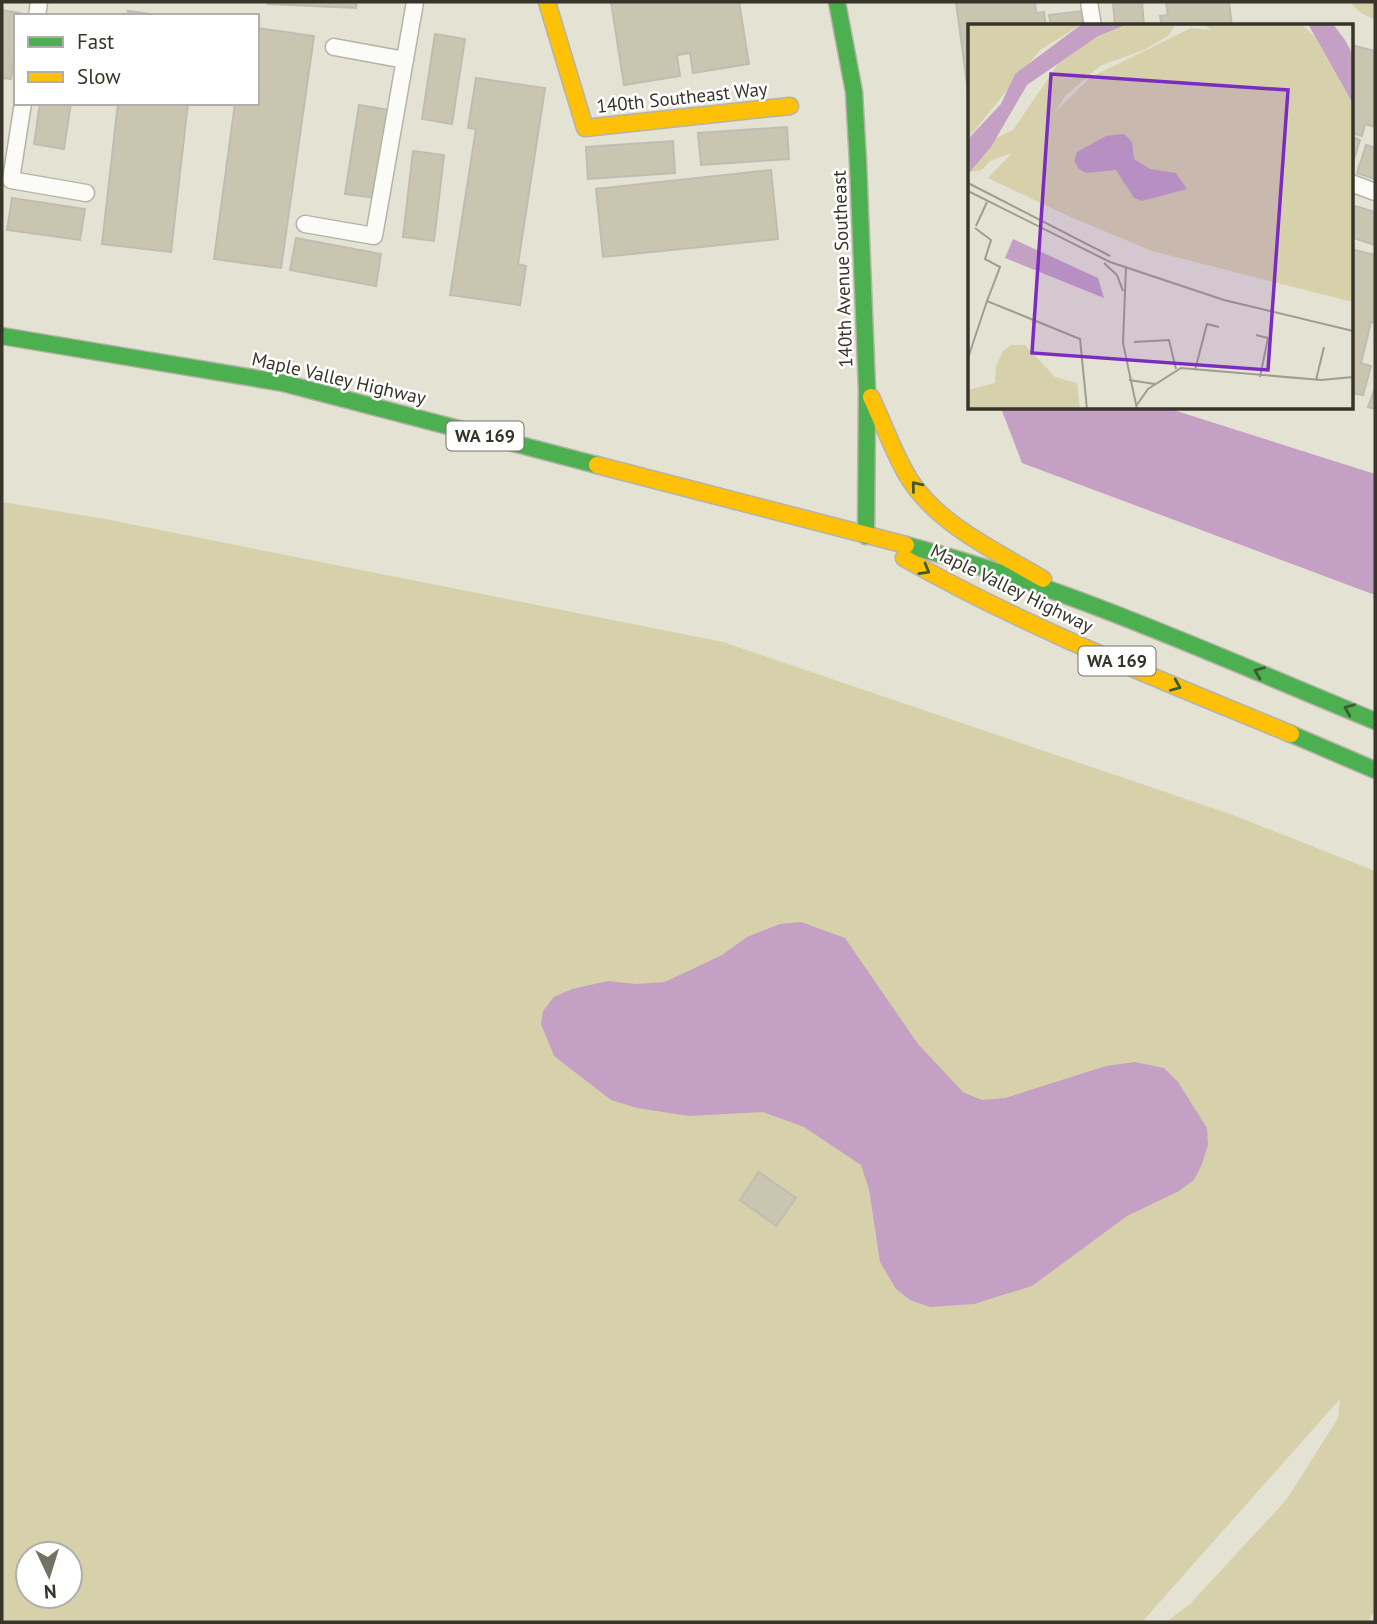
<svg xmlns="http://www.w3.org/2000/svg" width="1377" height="1624" viewBox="0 0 1377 1624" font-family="'PT Sans',sans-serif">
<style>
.green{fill:#d7d1ab;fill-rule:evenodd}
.water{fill:#c3a0c4}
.building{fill:#c9c5b0;stroke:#bfbdb1;stroke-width:2}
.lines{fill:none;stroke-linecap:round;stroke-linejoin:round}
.lane-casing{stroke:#b5b3a8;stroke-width:19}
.fast-casing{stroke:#b5b3a8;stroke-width:19}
.slow-casing{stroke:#b5b3a8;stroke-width:19}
.lane{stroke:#fbfbf8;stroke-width:16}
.fast{stroke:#4caf50;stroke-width:16}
.slow{stroke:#ffc107;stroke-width:16}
.oneway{stroke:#3d5a35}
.labels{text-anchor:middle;stroke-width:5;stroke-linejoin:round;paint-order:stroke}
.shield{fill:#fff;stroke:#73726a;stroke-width:2}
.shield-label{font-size:18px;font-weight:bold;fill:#37352a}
.street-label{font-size:19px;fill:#37352a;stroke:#fff}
.inset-road{fill:none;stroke:#9f9d8f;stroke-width:2}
.view{fill:#7b2cbf;fill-opacity:0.15;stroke:#7b2cbf;stroke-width:3.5}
.inset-edge{fill:none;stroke:#37352a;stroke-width:3.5}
</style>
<rect width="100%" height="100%" fill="#e4e2d3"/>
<!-- green -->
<g class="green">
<polygon points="1349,2 1375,2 1375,20 1361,13"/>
<path d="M2,502L105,519L723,642L1233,815L1375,871V1610L1368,1622H1166L1190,1604L1287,1499L1338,1418L1340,1399L1142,1622H2ZM28,1554H70V1596H28Z"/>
</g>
<!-- water -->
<g class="water">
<polygon points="1001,408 1167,408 1375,474 1375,595 1022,463"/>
<polygon points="801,922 845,938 918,1044 963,1092 982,1100 1005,1098 1106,1066 1135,1062 1164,1068 1178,1082 1207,1128 1208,1145 1202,1164 1194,1180 1179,1191 1127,1216 1032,1286 974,1304 930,1307 910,1300 896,1289 880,1262 869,1189 861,1165 804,1127 763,1112 689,1116 637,1108 611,1100 554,1056 541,1024 543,1011 554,997 572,989 608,981 636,984 665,982 722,955 747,937 780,924"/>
</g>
<!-- building -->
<g class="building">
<polygon points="268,2 357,2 356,8 268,4"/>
<polygon points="611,2 739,2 749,64 693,73 690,53 677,55 680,76 624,85"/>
<polygon points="956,2 1035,2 1036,13 1044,12 1046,26 969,26 969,99"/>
<polygon points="1113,2 1142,2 1144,26 1115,26"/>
<polygon points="1166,2 1229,2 1232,26 1162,26 1160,16 1168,15"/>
<polygon points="2,10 20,13 20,16 16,16 16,43 11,79 2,78"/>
<polygon points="128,11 165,16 128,16"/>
<polygon points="1082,11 1083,26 1051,26 1049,15"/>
<polygon points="257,28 314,36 281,268 214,259 235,103 257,103"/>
<polygon points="435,34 465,39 452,124 422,119"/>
<polygon points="1351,45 1375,51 1375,127 1365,124 1362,136 1351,133"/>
<polygon points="476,78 545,88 518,264 526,266 520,305 450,295 476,129 468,128"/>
<polygon points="40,103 71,103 64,149 34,144"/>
<polygon points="118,103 188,103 171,252 102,244"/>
<polygon points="359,105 390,110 376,198 345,194"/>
<polygon points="787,127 789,159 701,165 698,133"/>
<polygon points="1351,136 1360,140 1351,169"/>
<polygon points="673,141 675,173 588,179 586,147"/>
<polygon points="1366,145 1375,148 1375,179 1357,173"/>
<polygon points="413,151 444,155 434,241 403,237"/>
<polygon points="771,170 778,239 603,257 596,189"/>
<polygon points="12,198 85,209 80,240 7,230"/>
<polygon points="1351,205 1375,212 1375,245 1351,237"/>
<polygon points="296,238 381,254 376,286 290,270"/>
<polygon points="1351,249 1375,255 1375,323 1371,322 1361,363 1371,366 1363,395 1351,393"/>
<polygon points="1375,388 1375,409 1368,407"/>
<polygon points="759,1172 796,1198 776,1226 740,1200"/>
</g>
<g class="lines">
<defs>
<g id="lane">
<polyline points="1089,2 1093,26"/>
<polyline points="37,16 39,2"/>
<polyline points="334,47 405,60"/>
<polyline points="23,103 11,180 86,193"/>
<polyline points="1351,183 1375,192"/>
<polyline points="305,224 374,236 415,2"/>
</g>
<g id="fast">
<polyline points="837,2 854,92 858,162 867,389 866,536"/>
<polyline points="2,336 283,383 597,465"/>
<path d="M906,545C1068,587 1221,658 1375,721"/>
<polyline points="1291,734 1375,770"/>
</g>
<g id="slow">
<polyline points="547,2 585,128 790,106"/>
<path d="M871,397C884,424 894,455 910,480C940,526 998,552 1043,579"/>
<polyline points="597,465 906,545"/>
<path d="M904,558C1027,628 1161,680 1291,734"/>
</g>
</defs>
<!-- lane casing -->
<use href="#lane" class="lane-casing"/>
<!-- fast casing -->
<use href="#fast" class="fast-casing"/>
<!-- slow casing -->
<use href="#slow" class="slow-casing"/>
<!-- lane -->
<use href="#lane" class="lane"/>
<!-- fast -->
<use href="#fast" class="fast"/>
<!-- slow -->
<use href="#slow" class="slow"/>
</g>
<!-- one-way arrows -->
<defs><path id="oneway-chevron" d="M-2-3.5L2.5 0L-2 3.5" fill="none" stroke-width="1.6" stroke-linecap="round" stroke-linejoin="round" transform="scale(1.75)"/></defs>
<g class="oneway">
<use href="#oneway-chevron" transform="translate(916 486) rotate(-129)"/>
<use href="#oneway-chevron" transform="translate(925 570) rotate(30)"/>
<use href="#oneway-chevron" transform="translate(1259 672) rotate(-158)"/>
<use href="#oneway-chevron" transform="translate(1176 686) rotate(23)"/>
<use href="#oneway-chevron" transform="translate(1349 709) rotate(-157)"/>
</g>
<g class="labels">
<!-- shield labels -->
<g class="shield">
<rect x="446.5" y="421.5" width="77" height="29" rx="5"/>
<rect x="1078.5" y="646.5" width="77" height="29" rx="5"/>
</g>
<g class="shield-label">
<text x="485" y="442">WA 169</text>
<text x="1117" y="667">WA 169</text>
</g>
<!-- street labels -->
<g class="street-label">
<text transform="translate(682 97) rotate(-6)" y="7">140th Southeast Way</text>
<text transform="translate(842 269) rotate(-92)" y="7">140th Avenue Southeast</text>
<text transform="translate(339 378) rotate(13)" y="7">Maple Valley Highway</text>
<text transform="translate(1012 588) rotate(26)" y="7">Maple Valley Highway</text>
</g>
</g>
<!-- overview -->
<g transform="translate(968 24)">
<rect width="385" height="385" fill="#e4e2d3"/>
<path d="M0,0H114L72,26L0,114ZM144,0H208L200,12L178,25L132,42L97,72L87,88L123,53L223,4L244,6L234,0H333L346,12L385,80V278L184,227L98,191L20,154L44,129L22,137L14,146L0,148L24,116L45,106L101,24ZM43,321H57L87,353L109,359L112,385H0V366L27,359L28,342L35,327Z" fill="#d7d1ab"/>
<path d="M114,0H160L130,12L59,61L23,123L0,150V115L33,80L47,50ZM340,0H365L377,16L385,31V80ZM156,110L164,118L166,135L182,145L208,149L219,165L174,177L166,174L148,146L118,149L111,145L106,137L109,128L138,112ZM45,215L130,254L136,274L37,234Z" fill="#c3a0c4"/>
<path class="inset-road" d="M0,159L142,232M0,167L142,238L256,276L385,307M8,202L19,178M7,204L23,216L17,235L32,243L19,277M136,239L149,251L155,267M158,243L155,319L169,385M288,311L300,314L292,353M166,318L201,316L208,345M0,334L19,277L112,315L119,385M227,346L239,300L251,303M161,356L187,360M348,356L356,323M168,382L180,365L213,344L353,356L385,353"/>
<path class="view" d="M83,50L320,66L300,346L64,329Z"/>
<rect width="385" height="385" class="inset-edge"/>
</g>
<!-- border -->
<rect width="1377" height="1624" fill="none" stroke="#37352a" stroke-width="7"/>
<!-- legend -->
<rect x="14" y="14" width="245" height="91" fill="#ffffff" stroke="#afaeaa" stroke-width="2"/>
<rect x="28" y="37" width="35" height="10" fill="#4caf50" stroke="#afaeaa" stroke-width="2"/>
<text x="77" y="49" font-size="21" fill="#37352a">Fast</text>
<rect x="28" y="72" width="35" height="10" fill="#ffc107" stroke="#afaeaa" stroke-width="2"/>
<text x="77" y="84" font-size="21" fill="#37352a">Slow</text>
<!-- north arrow -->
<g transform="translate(49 1575) rotate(176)"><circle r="33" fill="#ffffff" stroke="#afaeaa" stroke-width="2"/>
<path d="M0-5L12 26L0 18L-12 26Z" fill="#747265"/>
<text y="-10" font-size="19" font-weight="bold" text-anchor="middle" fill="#37352a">N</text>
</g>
</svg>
